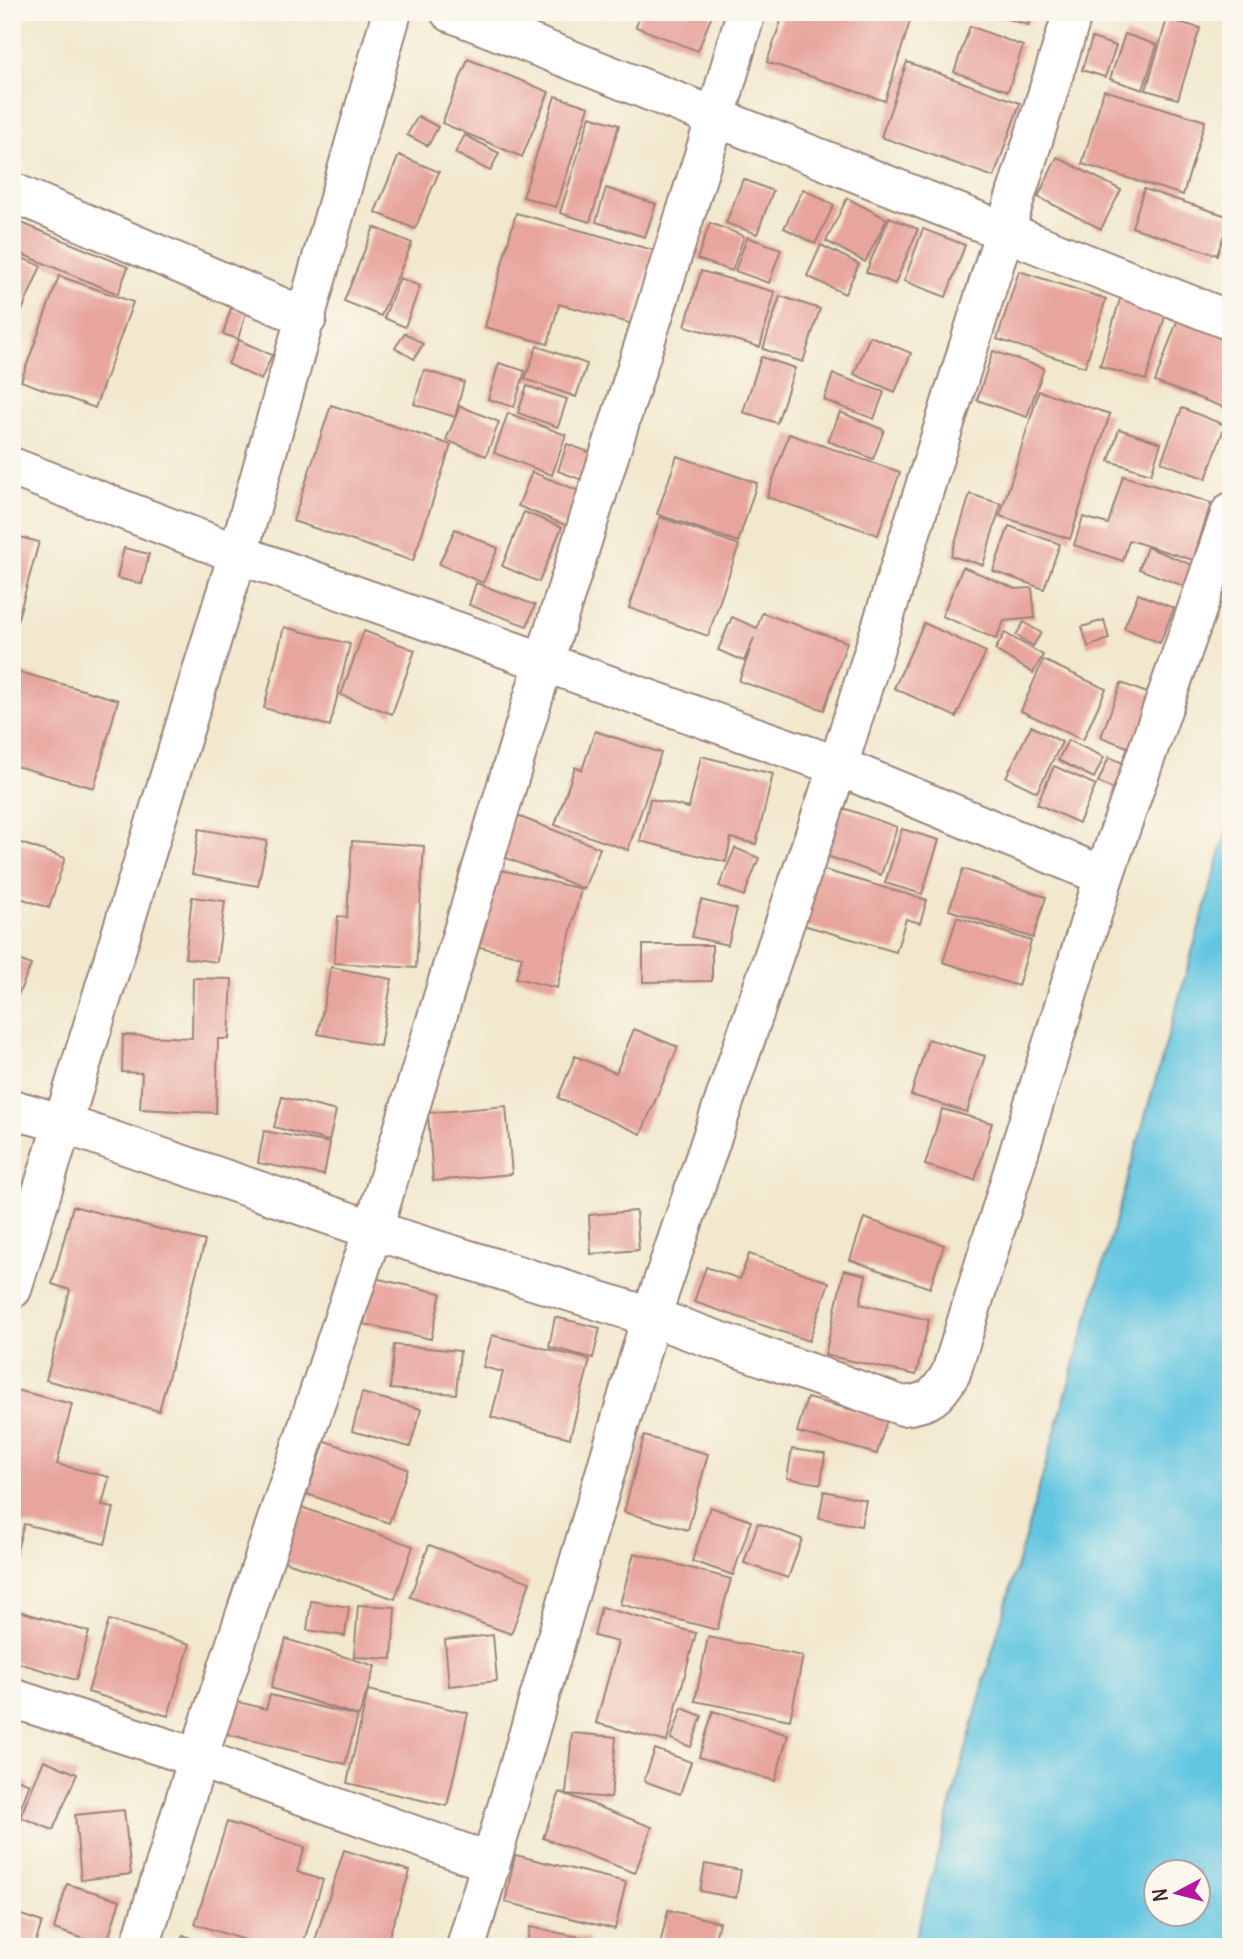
<svg xmlns="http://www.w3.org/2000/svg" width="1243" height="1959" viewBox="0 0 1243 1959" font-family="Delius,sans-serif">
<style>
.water{fill:#63c6e1;stroke:#567286;stroke-width:2;fill-rule:evenodd}
.building{fill:#e7a59d}
.lines{fill:none;stroke-linecap:round;stroke-linejoin:round}
.minor-casing{stroke:#9e847c;stroke-width:42}
.minor{stroke:#fff;stroke-width:38}
</style>
<rect width="100%" height="100%" fill="#fbf7ec"/>
<filter id="ink" filterUnits="userSpaceOnUse"><feTurbulence type="fractalNoise" baseFrequency=".0143" numOctaves="2"/><feDisplacementMap in="SourceGraphic" scale="14" xChannelSelector="R" yChannelSelector="G"/><feConvolveMatrix kernelMatrix="1 2 1 2 8 2 1 2 1" color-interpolation-filters="sRGB"/></filter>
<filter id="wash" filterUnits="userSpaceOnUse"><feTurbulence type="fractalNoise" baseFrequency=".00686" numOctaves="4" result="noise"/><feDisplacementMap in="SourceGraphic" scale="28" xChannelSelector="R" yChannelSelector="G"/><feGaussianBlur stdDeviation="1.57" result="paint"/><feColorMatrix in="noise" values="0 0 0 0 0 0 0 0 0 0 0 0 0 0 0 0 0 1.4 0 .05"/><feComposite in="paint" operator="in"/></filter>
<g filter="url(#wash)">
<rect width="100%" height="100%" fill="#f1e8cd"/>
<!-- water -->
<path class="water" d="M1231,816V1947H913L988,1667ZM1156,1871H1198V1913H1156Z"/>
<g id="blocks">
<!-- building -->
<g class="building">
<polygon points="641,12 713,12 698,51 636,27"/>
<polygon points="784,12 913,12 885,101 767,62"/>
<polygon points="987,12 1032,12 1028,25"/>
<polygon points="1167,19 1200,28 1178,99 1146,90"/>
<polygon points="970,26 1023,46 1008,91 954,72"/>
<polygon points="1125,34 1157,45 1143,90 1110,79"/>
<polygon points="1092,38 1116,46 1105,77 1082,70"/>
<polygon points="468,59 549,92 522,157 442,123"/>
<polygon points="907,62 1020,103 994,177 881,137"/>
<polygon points="1104,90 1205,121 1183,195 1082,164"/>
<polygon points="555,96 589,107 556,207 523,197"/>
<polygon points="418,116 438,127 428,146 407,135"/>
<polygon points="590,116 619,125 590,222 560,213"/>
<polygon points="465,135 499,153 490,171 455,153"/>
<polygon points="399,155 439,172 415,229 375,212"/>
<polygon points="1057,157 1121,190 1101,229 1038,197"/>
<polygon points="743,179 773,191 757,234 726,223"/>
<polygon points="606,188 656,204 645,237 596,222"/>
<polygon points="803,189 834,205 815,244 784,228"/>
<polygon points="1144,189 1230,217 1217,255 1132,227"/>
<polygon points="847,198 887,219 865,262 826,241"/>
<polygon points="516,213 653,250 633,324 559,304 548,344 485,327"/>
<polygon points="889,217 918,229 895,284 866,272"/>
<polygon points="12,219 128,267 118,294 12,250"/>
<polygon points="710,223 744,236 732,271 697,259"/>
<polygon points="374,227 412,243 381,316 344,301"/>
<polygon points="923,229 965,245 946,297 904,281"/>
<polygon points="747,237 781,249 769,283 735,271"/>
<polygon points="821,245 859,264 845,294 807,276"/>
<polygon points="12,254 41,266 12,334"/>
<polygon points="701,271 775,292 760,347 685,326"/>
<polygon points="1019,271 1106,299 1085,367 997,339"/>
<polygon points="59,276 133,302 95,408 21,381"/>
<polygon points="400,278 420,286 405,327 384,318"/>
<polygon points="780,296 820,309 803,362 763,349"/>
<polygon points="1121,296 1167,310 1146,380 1100,366"/>
<polygon points="231,308 246,313 238,339 223,334"/>
<polygon points="1180,313 1231,332 1231,410 1155,382"/>
<polygon points="405,333 423,344 414,359 395,348"/>
<polygon points="870,336 911,353 895,392 854,374"/>
<polygon points="239,340 272,355 261,380 228,364"/>
<polygon points="537,346 587,364 576,397 525,379"/>
<polygon points="993,351 1044,368 1027,417 977,400"/>
<polygon points="761,357 795,368 777,423 743,412"/>
<polygon points="499,363 525,371 514,407 488,399"/>
<polygon points="424,370 464,382 455,417 414,404"/>
<polygon points="833,374 884,392 874,419 824,400"/>
<polygon points="527,386 567,399 558,427 518,413"/>
<polygon points="1039,391 1110,414 1070,539 1000,516"/>
<polygon points="331,405 451,445 413,561 293,521"/>
<polygon points="460,406 499,422 486,456 446,440"/>
<polygon points="1182,408 1225,425 1206,479 1161,462"/>
<polygon points="840,412 884,430 873,459 828,441"/>
<polygon points="508,413 566,435 552,475 494,453"/>
<polygon points="1119,429 1161,443 1151,474 1109,461"/>
<polygon points="789,434 900,472 878,535 767,497"/>
<polygon points="567,444 592,453 582,480 558,471"/>
<polygon points="677,456 757,483 738,542 657,514"/>
<polygon points="532,472 582,492 568,526 518,506"/>
<polygon points="1123,476 1211,503 1193,560 1129,540 1123,561 1074,545 1083,517 1108,524"/>
<polygon points="970,494 1001,504 983,565 951,556"/>
<polygon points="524,512 562,527 539,582 502,566"/>
<polygon points="660,517 739,545 708,636 629,608"/>
<polygon points="1009,526 1060,544 1044,589 993,571"/>
<polygon points="455,529 498,548 483,583 439,564"/>
<polygon points="12,535 39,542 15,629 12,628"/>
<polygon points="1147,547 1195,566 1186,587 1139,569"/>
<polygon points="124,548 149,554 142,584 117,578"/>
<polygon points="963,567 1016,589 1032,588 1035,618 1004,621 996,639 942,616"/>
<polygon points="476,583 535,605 527,626 469,605"/>
<polygon points="1138,594 1174,608 1160,643 1124,628"/>
<polygon points="762,613 847,642 824,710 739,681 754,638 744,661 718,650 732,617 757,628"/>
<polygon points="1104,620 1109,639 1088,647 1082,627"/>
<polygon points="1024,622 1041,633 1033,646 1016,635"/>
<polygon points="924,623 986,652 956,717 894,688"/>
<polygon points="284,627 350,644 330,726 264,708"/>
<polygon points="364,631 415,650 392,714 341,695"/>
<polygon points="1005,633 1043,655 1033,673 995,650"/>
<polygon points="1043,660 1106,689 1083,740 1021,711"/>
<polygon points="16,671 118,700 94,788 12,765 12,686"/>
<polygon points="1121,683 1155,696 1135,750 1101,737"/>
<polygon points="1031,726 1062,742 1037,792 1006,777"/>
<polygon points="595,731 661,753 628,850 555,825 575,767 582,770"/>
<polygon points="1068,740 1104,757 1094,778 1058,760"/>
<polygon points="701,756 773,774 756,844 731,838 726,862 640,841 650,799 689,808"/>
<polygon points="1109,757 1132,767 1121,793 1098,782"/>
<polygon points="1054,766 1096,785 1079,823 1037,804"/>
<polygon points="838,806 897,827 881,875 821,854"/>
<polygon points="515,815 600,848 584,889 499,855"/>
<polygon points="199,829 267,841 258,886 192,874"/>
<polygon points="902,829 939,840 922,894 885,883"/>
<polygon points="12,840 65,858 49,908 12,895"/>
<polygon points="352,841 424,846 416,968 334,963 338,916 347,917"/>
<polygon points="735,848 759,858 744,896 719,886"/>
<polygon points="485,866 581,889 557,988 516,978 522,957 467,944"/>
<polygon points="817,868 927,900 920,923 906,919 896,952 800,924"/>
<polygon points="963,869 1046,897 1033,938 949,910"/>
<polygon points="192,897 225,901 217,962 185,958"/>
<polygon points="701,900 737,909 728,945 692,937"/>
<polygon points="957,917 1031,941 1018,986 943,962"/>
<polygon points="643,945 712,945 712,981 643,982"/>
<polygon points="12,957 31,965 12,1009"/>
<polygon points="331,967 392,979 380,1046 318,1034"/>
<polygon points="193,978 232,979 229,1039 218,1039 216,1113 140,1109 142,1073 122,1072 123,1035 192,1038"/>
<polygon points="634,1029 678,1047 641,1134 558,1098 575,1056 616,1073"/>
<polygon points="928,1039 985,1056 967,1112 911,1095"/>
<polygon points="282,1097 336,1111 329,1141 274,1127"/>
<polygon points="506,1106 512,1174 433,1181 428,1113"/>
<polygon points="942,1109 992,1123 975,1180 925,1165"/>
<polygon points="264,1131 330,1143 324,1175 258,1163"/>
<polygon points="73,1206 205,1241 159,1411 46,1380 70,1290 52,1284"/>
<polygon points="636,1211 639,1250 591,1254 589,1215"/>
<polygon points="864,1218 944,1245 930,1288 850,1260"/>
<polygon points="749,1254 829,1282 809,1341 694,1302 706,1267 740,1279"/>
<polygon points="844,1270 866,1275 860,1304 929,1320 916,1375 825,1355"/>
<polygon points="374,1278 441,1293 431,1339 364,1324"/>
<polygon points="555,1317 600,1328 593,1358 549,1347"/>
<polygon points="492,1335 590,1360 570,1438 491,1417 503,1372 483,1367"/>
<polygon points="394,1345 460,1351 456,1394 390,1389"/>
<polygon points="12,1389 72,1404 57,1464 109,1477 102,1506 114,1508 105,1544 24,1524 12,1568"/>
<polygon points="362,1393 421,1409 410,1447 352,1431"/>
<polygon points="807,1398 887,1419 877,1454 797,1432"/>
<polygon points="644,1436 708,1454 688,1530 624,1512"/>
<polygon points="325,1441 408,1469 389,1523 307,1494"/>
<polygon points="792,1449 825,1454 821,1484 787,1478"/>
<polygon points="824,1491 866,1500 861,1526 819,1518"/>
<polygon points="298,1506 413,1546 395,1599 281,1560"/>
<polygon points="710,1507 751,1521 733,1575 692,1561"/>
<polygon points="758,1523 802,1539 788,1578 744,1563"/>
<polygon points="429,1545 530,1582 511,1634 410,1597"/>
<polygon points="634,1553 731,1579 717,1630 620,1604"/>
<polygon points="311,1601 349,1607 345,1636 307,1630"/>
<polygon points="358,1605 395,1607 392,1659 354,1657"/>
<polygon points="601,1607 696,1633 667,1742 596,1723 618,1642 594,1636"/>
<polygon points="12,1609 89,1632 76,1680 12,1661"/>
<polygon points="109,1620 190,1644 168,1716 88,1692"/>
<polygon points="493,1635 497,1681 449,1686 445,1640"/>
<polygon points="708,1637 803,1656 790,1720 695,1701"/>
<polygon points="286,1639 375,1666 359,1716 271,1688"/>
<polygon points="368,1690 468,1713 447,1806 347,1783"/>
<polygon points="270,1695 358,1716 345,1764 227,1734 235,1701 266,1709"/>
<polygon points="682,1708 702,1716 691,1747 671,1739"/>
<polygon points="713,1711 788,1735 775,1781 699,1757"/>
<polygon points="572,1733 616,1737 611,1798 566,1794"/>
<polygon points="655,1749 691,1762 680,1794 644,1781"/>
<polygon points="44,1760 77,1774 53,1830 20,1817"/>
<polygon points="12,1777 30,1784 12,1829"/>
<polygon points="560,1792 652,1827 635,1873 543,1838"/>
<polygon points="124,1810 131,1874 81,1880 75,1815"/>
<polygon points="227,1822 305,1847 297,1872 323,1880 302,1947 266,1947 195,1924"/>
<polygon points="344,1850 410,1871 389,1936 415,1944 415,1947 313,1947"/>
<polygon points="515,1855 626,1882 615,1929 505,1902"/>
<polygon points="705,1864 741,1870 736,1898 700,1891"/>
<polygon points="67,1884 120,1900 106,1946 54,1929"/>
<polygon points="668,1910 719,1922 713,1947 660,1945"/>
<polygon points="12,1912 42,1922 34,1947 12,1947"/>
<polygon points="530,1927 589,1939 587,1947 526,1947"/>
<polygon points="183,1935 212,1947 178,1947"/>
</g>
</g>
</g>
<g filter="url(#ink)">
<use href="#blocks" fill-opacity="0" stroke="#9e847c" stroke-width="2"/>
<g class="lines">
<defs>
<g id="minor">
<polyline points="450,12 1231,321"/>
<polyline points="12,192 307,318"/>
<polyline points="12,467 238,554 838,766 1104,876"/>
<path d="M12,1109L64,1124L373,1230L651,1317L903,1406C930,1403 937,1397 951,1373L1104,876L1231,512"/>
<polyline points="12,1289 238,554 392,12"/>
<polyline points="12,1698 198,1758 489,1862"/>
<polyline points="140,1947 198,1758 373,1230 544,662 716,117 746,12"/>
<polyline points="466,1947 651,1317 838,766 1073,12"/>
</g>
</defs>
<!-- minor casing -->
<use href="#minor" class="minor-casing"/>
<!-- minor -->
<use href="#minor" class="minor"/>
</g>
</g>
<!-- margin -->
<rect width="1243" height="1959" fill="none" stroke="#fbf7ec" stroke-width="42"/>
<!-- north arrow -->
<g transform="translate(1177 1893) rotate(263)"><circle r="33" fill="#fbf7ec" stroke="#b4a19f" stroke-width="2"/>
<path d="M0-5L12 26L0 18L-12 26Z" fill="#b5179e"/>
<text y="-10" font-size="19" font-weight="bold" text-anchor="middle" fill="#4a1f2b">N</text>
</g>
</svg>
